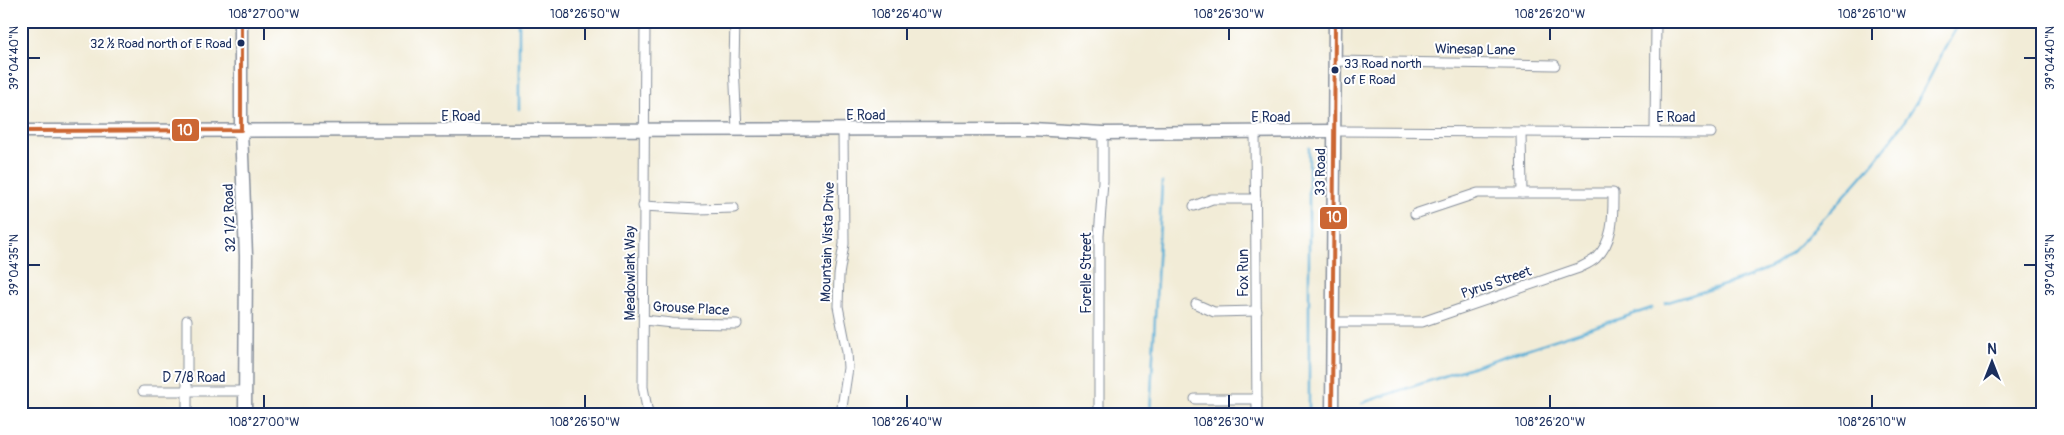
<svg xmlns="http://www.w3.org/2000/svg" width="2064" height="435" viewBox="0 0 2064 435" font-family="Pangolin,sans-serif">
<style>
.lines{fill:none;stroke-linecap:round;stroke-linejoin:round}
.stream{stroke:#5aaed6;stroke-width:2.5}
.street-casing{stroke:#868e9a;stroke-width:11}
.secondary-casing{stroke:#868e9a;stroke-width:15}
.street{stroke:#fff;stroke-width:9}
.secondary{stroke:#fff;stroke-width:12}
.bus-1-casing{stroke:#fff;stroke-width:8}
.bus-1{stroke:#c63;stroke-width:4}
.ticks{fill:none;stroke:#1b2f5e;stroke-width:2}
.bus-dot{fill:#1b2f5e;stroke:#fff;stroke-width:2}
.labels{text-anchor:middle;stroke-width:4;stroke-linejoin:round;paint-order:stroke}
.bus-label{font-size:13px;fill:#1b2f5e;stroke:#fff;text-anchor:end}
.street-label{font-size:14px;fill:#1b2f5e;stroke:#fff}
.line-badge{stroke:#fff;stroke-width:2}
.badge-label{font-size:14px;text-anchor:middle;font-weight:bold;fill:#fff}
.neatline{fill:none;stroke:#1b2f5e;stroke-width:2}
.ticks-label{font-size:12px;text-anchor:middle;fill:#1b2f5e}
</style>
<rect width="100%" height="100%" fill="#fff"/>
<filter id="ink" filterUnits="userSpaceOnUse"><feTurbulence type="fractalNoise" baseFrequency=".02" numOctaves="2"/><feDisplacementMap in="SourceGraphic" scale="10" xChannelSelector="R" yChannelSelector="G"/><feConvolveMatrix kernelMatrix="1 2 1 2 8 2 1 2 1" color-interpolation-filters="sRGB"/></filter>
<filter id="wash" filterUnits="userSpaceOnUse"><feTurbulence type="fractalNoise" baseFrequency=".0096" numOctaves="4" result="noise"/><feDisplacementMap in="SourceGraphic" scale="20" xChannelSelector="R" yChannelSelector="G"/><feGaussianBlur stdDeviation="1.12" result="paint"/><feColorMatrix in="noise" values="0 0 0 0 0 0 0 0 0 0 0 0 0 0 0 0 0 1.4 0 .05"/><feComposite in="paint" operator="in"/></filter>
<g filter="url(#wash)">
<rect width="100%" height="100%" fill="#f2ecd7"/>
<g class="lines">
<!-- stream -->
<g class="stream">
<polyline points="519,109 519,21"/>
<polyline points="1309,148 1309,414"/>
<path d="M1665,303C1699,292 1746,281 1776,264C1793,254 1807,236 1820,222C1857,183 1895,141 1921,94C1935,70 1945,44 1961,21"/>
<polyline points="1362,403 1652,308"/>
<polyline points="1150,414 1162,182"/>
</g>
</g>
</g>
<g filter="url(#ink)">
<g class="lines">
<defs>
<g id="street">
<polyline points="645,21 643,387 648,414"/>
<polyline points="735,21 734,64 737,130"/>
<polyline points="1335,61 1555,65"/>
<polyline points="1335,131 1711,133"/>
<polyline points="1255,132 1257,414"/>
<polyline points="1521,132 1522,193"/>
<polyline points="1655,132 1656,21"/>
<polyline points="643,206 698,209 734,208"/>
<polyline points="1194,206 1212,199 1256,199"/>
<polyline points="1196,304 1214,312 1257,311"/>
<polyline points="644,320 672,323 737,324"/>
<path d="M1332,322H1422L1579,268C1585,265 1592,262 1596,258C1614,241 1613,215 1613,193H1478L1415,214"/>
<polyline points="143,391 246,391"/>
<polyline points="1195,399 1257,399"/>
<polyline points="187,414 187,320"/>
<polyline points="841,414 848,368 847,352 838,306 839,275 844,244 843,130"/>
<polyline points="1099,414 1099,236 1103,181 1103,133"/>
</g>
<g id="secondary">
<polyline points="241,21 241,130 246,256 245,414"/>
<polyline points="21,131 1032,129 1103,133 1335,131"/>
<polyline points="1332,414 1335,21"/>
</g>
</defs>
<!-- street casing -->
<use href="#street" class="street-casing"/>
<!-- secondary casing -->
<use href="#secondary" class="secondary-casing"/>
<!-- street -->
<use href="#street" class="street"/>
<!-- secondary -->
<use href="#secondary" class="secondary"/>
<defs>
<g id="bus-1">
<polyline points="21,131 241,130 241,21"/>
<polyline points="1332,414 1335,21"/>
</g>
</defs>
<!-- bus-1 casing -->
<use href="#bus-1" class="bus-1-casing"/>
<!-- bus-1 -->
<use href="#bus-1" class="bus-1"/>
</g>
</g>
<!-- ticks -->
<path class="ticks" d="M264,28V40M585,28V40M907,28V40M1229,28V40M1550,28V40M1872,28V40M28,58H40M2024,58H2036M28,265H40M2024,265H2036M264,395V408M585,395V408M907,395V408M1229,395V408M1550,395V408M1872,395V408"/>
<!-- markers -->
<g class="bus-dot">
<circle cx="241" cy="43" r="4.5"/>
<circle cx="1335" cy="70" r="4.5"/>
</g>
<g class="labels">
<!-- bus labels -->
<g class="bus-label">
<text x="232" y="48">32 ½ Road north of E Road</text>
<text x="1344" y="68" text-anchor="start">33 Road north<tspan x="1344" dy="16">of E Road</tspan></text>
</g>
<!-- street labels -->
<g class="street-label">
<text transform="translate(1475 49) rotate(1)" y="5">Winesap Lane</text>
<text x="866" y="120">E Road</text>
<text x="461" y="121">E Road</text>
<text x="1271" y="122">E Road</text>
<text x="1676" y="122">E Road</text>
<text transform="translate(1320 172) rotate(-89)" y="5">33 Road</text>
<text transform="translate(229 218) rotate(-92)" y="5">32 1/2 Road</text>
<text transform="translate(827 242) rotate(-88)" y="5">Mountain Vista Drive</text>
<text transform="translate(630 273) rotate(-90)" y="5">Meadowlark Way</text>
<text transform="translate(1086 273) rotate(-90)" y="5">Forelle Street</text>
<text transform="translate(1243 273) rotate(-90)" y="5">Fox Run</text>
<text transform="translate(1496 282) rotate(-19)" y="5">Pyrus Street</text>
<text transform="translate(691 308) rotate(3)" y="5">Grouse Place</text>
<text x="194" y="382">D 7/8 Road</text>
</g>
</g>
<g class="line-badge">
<rect x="171" y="118" width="29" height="24" rx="5" fill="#c63"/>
<rect x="1319" y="206" width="29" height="24" rx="5" fill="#c63"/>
</g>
<g class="badge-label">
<text x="185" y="135">10</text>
<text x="1334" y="222">10</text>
</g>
<!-- margin -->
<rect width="2064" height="435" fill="none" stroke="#fff" stroke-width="55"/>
<!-- north arrow -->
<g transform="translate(1992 362)" stroke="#ffffff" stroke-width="4" paint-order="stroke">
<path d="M0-4L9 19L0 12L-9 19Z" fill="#1b2f5e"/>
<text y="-8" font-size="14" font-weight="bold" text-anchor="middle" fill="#1b2f5e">N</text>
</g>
<rect x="28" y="28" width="2008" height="380" class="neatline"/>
<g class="ticks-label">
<text x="264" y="18">108°27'00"W</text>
<text x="585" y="18">108°26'50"W</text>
<text x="907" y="18">108°26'40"W</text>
<text x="1229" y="18">108°26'30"W</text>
<text x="1550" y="18">108°26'20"W</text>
<text x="1872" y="18">108°26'10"W</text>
<text transform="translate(14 58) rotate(-90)" y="4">39°04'40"N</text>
<text transform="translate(2050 58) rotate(-90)" y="4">39°04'40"N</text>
<text transform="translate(14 265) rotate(-90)" y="4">39°04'35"N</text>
<text transform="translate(2050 265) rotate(-90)" y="4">39°04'35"N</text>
<text x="264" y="426">108°27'00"W</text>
<text x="585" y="426">108°26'50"W</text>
<text x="907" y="426">108°26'40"W</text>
<text x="1229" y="426">108°26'30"W</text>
<text x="1550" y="426">108°26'20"W</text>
<text x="1872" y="426">108°26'10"W</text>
</g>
</svg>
